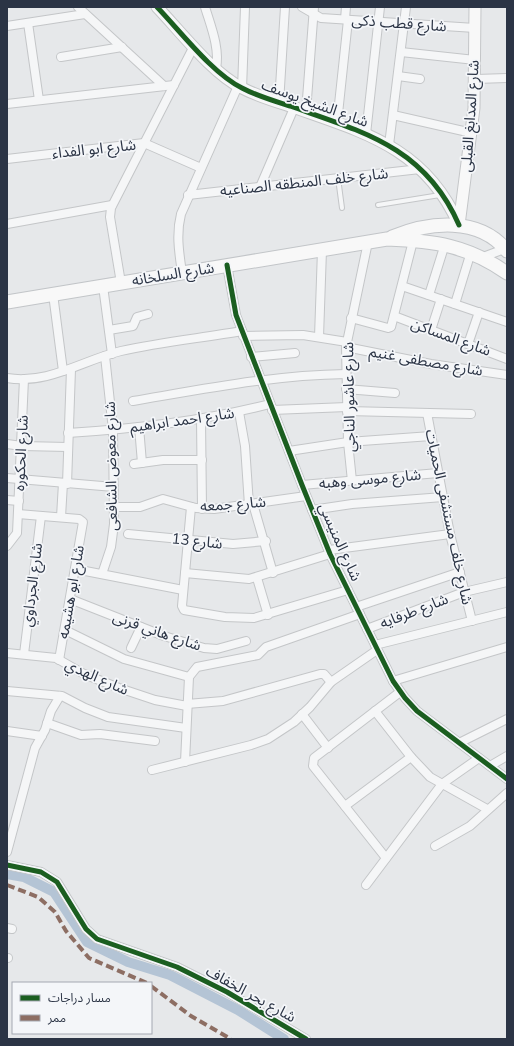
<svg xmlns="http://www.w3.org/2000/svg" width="514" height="1046" viewBox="0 0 514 1046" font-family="Mulish,'Noto Sans Arabic',sans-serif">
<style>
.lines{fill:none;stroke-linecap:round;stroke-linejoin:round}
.canal{stroke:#b4c4d5;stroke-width:10}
.lane-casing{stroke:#c4c6c8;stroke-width:6}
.street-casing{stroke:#c4c6c8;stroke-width:10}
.secondary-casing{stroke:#c4c6c8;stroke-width:13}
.primary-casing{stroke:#c2c5c8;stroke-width:15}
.lane{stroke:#f5f6f7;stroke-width:4}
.street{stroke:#f5f6f7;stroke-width:8}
.secondary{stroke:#f8f8f8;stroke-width:11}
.primary{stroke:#f8f8f8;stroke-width:13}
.quiet{stroke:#8d6e63;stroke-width:4;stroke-dasharray:8 4;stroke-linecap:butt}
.cycleway-casing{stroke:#f4f6f9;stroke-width:8}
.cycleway{stroke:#1b5e20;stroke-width:5}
.labels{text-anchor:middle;stroke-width:3.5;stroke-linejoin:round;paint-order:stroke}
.street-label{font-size:15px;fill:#2b3445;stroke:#f4f6f9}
</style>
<rect width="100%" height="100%" fill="#e6e8ea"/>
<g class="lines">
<!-- canal -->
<polyline class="canal" points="7,874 24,877 54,892 87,942 128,962 170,975 238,1010 284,1039"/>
<defs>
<g id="lane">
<polyline points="338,178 342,208"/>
<polyline points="378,205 440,195"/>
</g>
<g id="street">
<polyline points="78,7 164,86"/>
<path d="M205,7C211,27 220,48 216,69"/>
<polyline points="302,7 321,18 475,28"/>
<polyline points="345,19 346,7"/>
<polyline points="28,23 39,100"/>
<polyline points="7,26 85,14"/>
<polyline points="401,52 475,60"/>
<polyline points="61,57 122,47"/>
<polyline points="398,76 420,79"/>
<polyline points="476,79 507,78"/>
<polyline points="242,89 245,7"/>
<polyline points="279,103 285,7"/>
<polyline points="7,104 174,85"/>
<polyline points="306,112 314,7"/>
<polyline points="393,115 472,133"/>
<polyline points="337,123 348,20"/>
<polyline points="366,134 380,7"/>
<polyline points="389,145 406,7"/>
<polyline points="7,159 144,143 201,168"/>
<polyline points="260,187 294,108"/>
<polyline points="188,195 420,169"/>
<polyline points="7,224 112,205"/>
<polyline points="483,257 507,248"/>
<polyline points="227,265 236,315 302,485 330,554 393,681 405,698 417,711 507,779"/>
<path d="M182,273C179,252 176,234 181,214L238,86"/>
<polyline points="121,283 110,217 111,208 194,46"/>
<polyline points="103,286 112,354"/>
<polyline points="402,286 507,322"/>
<polyline points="53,294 63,371"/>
<polyline points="429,295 445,244"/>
<polyline points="455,304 471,252"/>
<polyline points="394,316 507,359"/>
<polyline points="351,318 388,328 391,327 414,237"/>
<polyline points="109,330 133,326 137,317 148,314"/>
<polyline points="431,330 441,299"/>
<polyline points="243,336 303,335 347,342"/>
<polyline points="319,337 322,250"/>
<polyline points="468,344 479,312"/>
<polyline points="346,347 431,364 507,375"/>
<polyline points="251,357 295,353"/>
<path d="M7,378C48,385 83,360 121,351C161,342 202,338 242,331"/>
<polyline points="346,389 395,393"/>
<path d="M133,401C204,389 274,375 346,374"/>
<polyline points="272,410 347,407"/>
<polyline points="347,411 471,414"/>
<polyline points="239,412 245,446 249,505"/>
<polyline points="427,413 450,534 472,621"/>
<polyline points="201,419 202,509"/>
<polyline points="139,427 142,463"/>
<path d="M68,433C136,429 204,421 270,404"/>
<polyline points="7,444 22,446 68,447"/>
<polyline points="289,451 348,442 431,436"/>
<polyline points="134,464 163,460 202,460"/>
<polyline points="7,478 114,487"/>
<polyline points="352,481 348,442 346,347 368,242"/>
<polyline points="67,484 71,369"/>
<polyline points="302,485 438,473"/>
<polyline points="7,500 19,501"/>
<polyline points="253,504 273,573"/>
<polyline points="114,507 140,507 163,499 196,508 214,509 306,496"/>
<polyline points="191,507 182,606 184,610 225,617 254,618 348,590"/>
<polyline points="312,510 352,504 443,497"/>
<polyline points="18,514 79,519 83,522 59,660"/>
<polyline points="61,517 63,483"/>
<polyline points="128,534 233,544 266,541"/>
<polyline points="7,546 17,533 24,379"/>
<polyline points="329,550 450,534"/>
<polyline points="75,569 183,590"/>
<polyline points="185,573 249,579 330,554"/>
<polyline points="102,574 111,547 114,524 113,430 105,356"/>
<polyline points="257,578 268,615"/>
<polyline points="70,599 164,636 204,648 217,649 246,641"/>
<polyline points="356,607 460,572"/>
<polyline points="367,629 464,592 507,582"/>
<polyline points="65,630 124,659 189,677 197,667 258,655 266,647 360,614"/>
<polyline points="375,645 507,612"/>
<polyline points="131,648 141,627"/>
<polyline points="7,653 56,658 84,674 119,688 155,700 187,706"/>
<polyline points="24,654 41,516"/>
<polyline points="393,681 507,647"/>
<polyline points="7,691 62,696 85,708 108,717 186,728"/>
<polyline points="187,704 223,701 320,674 324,674 331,682 377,650"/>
<polyline points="375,711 411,757 430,777 487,809"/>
<polyline points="302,714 328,748"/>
<polyline points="47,723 81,735 100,734 155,741"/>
<polyline points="7,731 42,736"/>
<polyline points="459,743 507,719"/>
<polyline points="185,762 189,677"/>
<polyline points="490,766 507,756"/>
<polyline points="152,770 251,745 268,739 294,722 310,707 331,682"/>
<polyline points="345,806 411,757"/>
<polyline points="435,846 470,826 507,793"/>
<polyline points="7,852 35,748 45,730 51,711 60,696"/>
<polyline points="386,858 313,766 314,758 400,692"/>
<polyline points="7,865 41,872 57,882 86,929 97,939 177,967 227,992 306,1039"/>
<polyline points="366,885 442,784 479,758"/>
<polyline points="7,928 12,929"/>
<polyline points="7,958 8,958"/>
</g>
<g id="secondary">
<path d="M157,7C181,32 212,73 242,88C257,96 274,101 290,106C363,132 425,147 459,225"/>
<polyline points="459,225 474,108 475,7"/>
</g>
<g id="primary">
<path d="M392,237C429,222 479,216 507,251"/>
<path d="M7,302L387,239C434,241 467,245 507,273"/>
</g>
</defs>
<!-- lane casing -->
<use href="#lane" class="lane-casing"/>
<!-- street casing -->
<use href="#street" class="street-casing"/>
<!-- secondary casing -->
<use href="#secondary" class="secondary-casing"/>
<!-- primary casing -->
<use href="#primary" class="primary-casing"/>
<!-- lane -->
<use href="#lane" class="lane"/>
<!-- street -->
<use href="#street" class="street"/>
<!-- secondary -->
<use href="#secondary" class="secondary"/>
<!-- primary -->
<use href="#primary" class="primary"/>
<!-- quiet -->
<g class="quiet">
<polyline points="7,885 38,897 55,912 66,931 89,958 147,983"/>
<polyline points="151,986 191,1016 231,1039"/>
</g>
<defs>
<g id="cycleway">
<path d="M157,7C181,32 212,73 242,88C257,96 274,101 290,106C363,132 425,147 459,225"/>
<polyline points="227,265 236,315 302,485 330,554 393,681 405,698 417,711 507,779"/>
<polyline points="7,865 41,872 57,882 86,929 97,939 177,967 227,992 306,1039"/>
</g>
</defs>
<!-- cycleway casing -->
<use href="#cycleway" class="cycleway-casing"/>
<!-- cycleway -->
<use href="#cycleway" class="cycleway"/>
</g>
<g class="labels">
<!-- street labels -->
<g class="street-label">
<text transform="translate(399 23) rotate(4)" y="5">شارع قطب ذكى</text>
<text transform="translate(315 103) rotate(20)" y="5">شارع الشيخ يوسف</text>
<text transform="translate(470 116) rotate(-86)" y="5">شارع المدابغ القبلى</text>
<text transform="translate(94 149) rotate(-6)" y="5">شارع ابو الفداء</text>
<text transform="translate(304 182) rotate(-6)" y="5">شارع خلف المنطقه الصناعيه</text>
<text transform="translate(173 274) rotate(-9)" y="5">شارع السلخانه</text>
<text transform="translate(451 337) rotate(20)" y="5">شارع المساكن</text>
<text transform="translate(426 361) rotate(10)" y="5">شارع مصطفى غنيم</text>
<text transform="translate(349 397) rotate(-91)" y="5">شارع عاشور الناجي</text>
<text transform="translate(182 420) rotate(-8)" y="5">شارع احمد ابراهيم</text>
<text transform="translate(21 453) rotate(-87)" y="5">شارع الحكوره</text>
<text transform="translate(111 466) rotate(-91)" y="5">شارع معوض الشافعى</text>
<text transform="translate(370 479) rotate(-5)" y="5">شارع موسى وهبه</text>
<text transform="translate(233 504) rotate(-4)" y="5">شارع جمعه</text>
<text transform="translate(449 517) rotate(78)" y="5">شارع خلف مستشفى الحميات</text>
<text transform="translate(197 541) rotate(6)" y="5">شارع 13</text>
<text transform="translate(340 542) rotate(66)" y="5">شارع المنيسي</text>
<text transform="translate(32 585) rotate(-83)" y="5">شارع الجرداوي</text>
<text transform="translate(71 592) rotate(-80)" y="5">شارع ابو هشيمه</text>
<text transform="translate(414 611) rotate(-21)" y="5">شارع طرفايه</text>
<text transform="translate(157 631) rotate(19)" y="5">شارع هاني قرنى</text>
<text transform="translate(97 677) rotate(24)" y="5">شارع الهدي</text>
<text transform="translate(251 994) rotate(29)" y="5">شارع بحر الخفاف</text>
</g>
</g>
<!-- border -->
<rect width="514" height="1046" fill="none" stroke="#2b3445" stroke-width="16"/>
<!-- legend -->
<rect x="12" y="982" width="140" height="52" fill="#f4f6f9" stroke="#a4a8b1"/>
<rect x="20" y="995" width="20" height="6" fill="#1b5e20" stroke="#a4a8b1"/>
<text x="48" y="1002" font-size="12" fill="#2b3445">مسار دراجات</text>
<rect x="20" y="1015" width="20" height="6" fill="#8d6e63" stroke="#a4a8b1"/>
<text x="48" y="1022" font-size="12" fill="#2b3445">ممر</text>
</svg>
